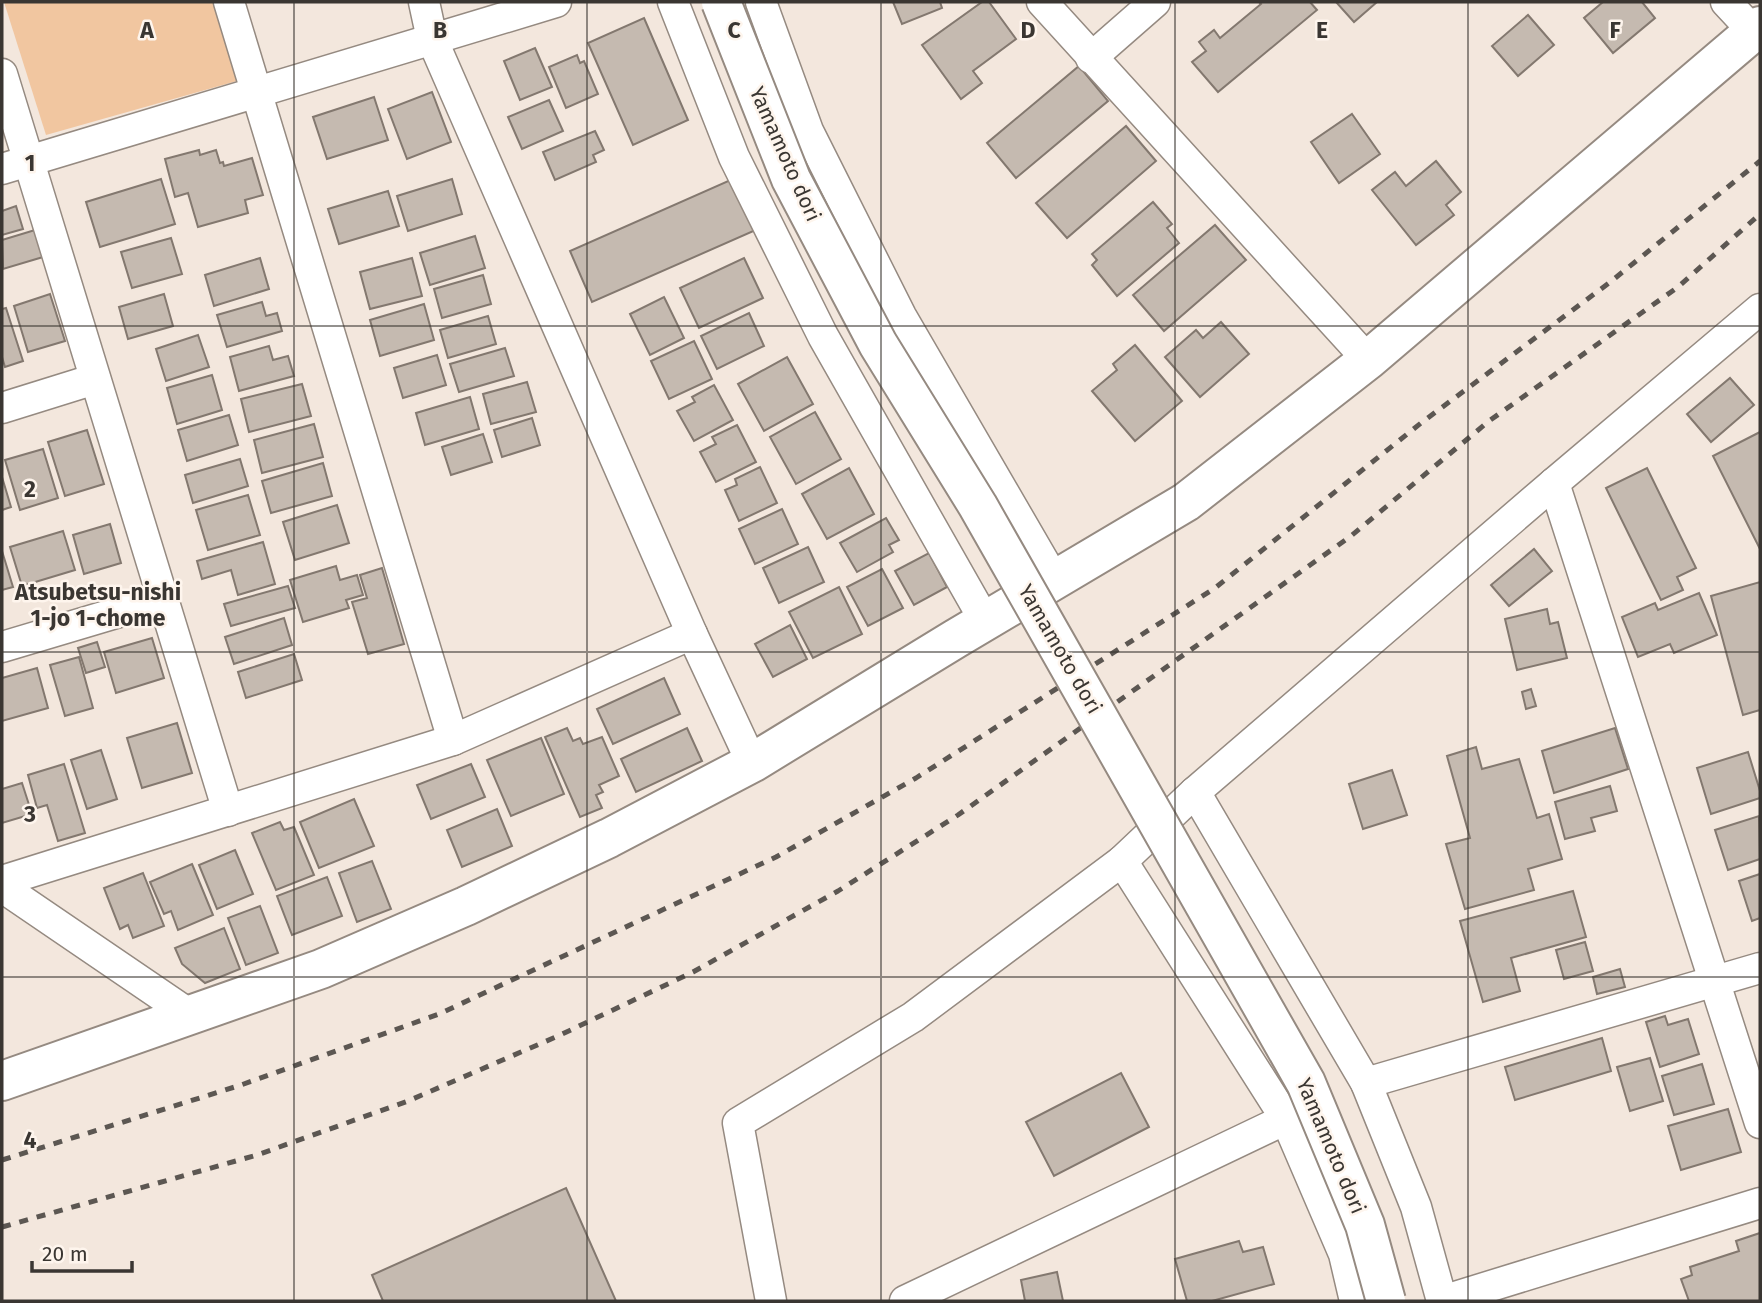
<svg xmlns="http://www.w3.org/2000/svg" width="1762" height="1303" viewBox="0 0 1762 1303" font-family="'Fira Sans',sans-serif">
<style>
.green{fill:#f1c6a0}
.building{fill:#c5bab0;stroke:#83786f;stroke-width:2}
.lines{fill:none;stroke-linecap:round;stroke-linejoin:round}
.minor-casing{stroke:#958a81;stroke-width:33}
.tertiary-casing{stroke:#958a81;stroke-width:42}
.minor{stroke:#fff;stroke-width:30}
.tertiary{stroke:#fff;stroke-width:38}
.rail{stroke:#5c5752;stroke-width:5;stroke-dasharray:9 9;stroke-linecap:butt}
.tertiary-bridge-casing{stroke:#958a81;stroke-width:42;stroke-linecap:butt}
.tertiary-bridge{stroke:#fff;stroke-width:38}
.grid{fill:none;stroke:#3a3632;stroke-width:2;stroke-opacity:0.55}
.labels{text-anchor:middle;stroke-width:5;stroke-linejoin:round;paint-order:stroke}
.street-label{font-size:21px;fill:#3a3632;stroke:#fef5ed}
.neighbourhood-label{font-size:23px;font-weight:bold;fill:#3a3632;stroke:#fef5ed}
.grid-label{font-size:23px;text-anchor:middle;font-weight:bold;fill:#3a3632;stroke:#fef5ed;stroke-width:5;stroke-linejoin:round;paint-order:stroke}
</style>
<rect width="100%" height="100%" fill="#f3e7dd"/>
<!-- green -->
<polygon class="green" points="4,2 214,2 237,81 46,135"/>
<!-- building -->
<g class="building">
<polygon points="893,2 940,2 942,8 902,24"/>
<polygon points="982,2 989,2 1016,39 973,71 982,83 961,99 922,45"/>
<polygon points="1259,2 1310,2 1317,10 1218,92 1192,62 1206,51 1199,42 1214,30 1220,38 1261,4"/>
<polygon points="1336,2 1377,2 1354,22"/>
<polygon points="1603,2 1642,2 1655,18 1613,53 1584,18"/>
<polygon points="1528,15 1554,45 1518,76 1492,46"/>
<polygon points="644,18 688,120 633,145 588,43"/>
<polygon points="535,48 552,87 520,100 504,61"/>
<polygon points="577,55 580,63 584,61 598,94 566,108 549,67"/>
<polygon points="1079,66 1108,101 1016,178 987,143"/>
<polygon points="432,92 451,142 407,159 388,109"/>
<polygon points="374,97 388,140 327,159 313,117"/>
<polygon points="549,100 563,131 522,149 508,117"/>
<polygon points="1352,114 1380,154 1339,183 1311,142"/>
<polygon points="1126,126 1156,161 1067,238 1036,203"/>
<polygon points="595,131 604,150 593,155 596,162 555,180 543,152"/>
<polygon points="199,150 200,155 216,150 220,163 223,162 224,166 252,158 263,195 245,200 248,213 198,227 188,193 175,197 165,159"/>
<polygon points="1436,161 1461,192 1446,205 1454,215 1416,245 1372,190 1395,172 1406,186"/>
<polygon points="735,178 758,229 592,302 570,251"/>
<polygon points="161,179 175,224 100,247 86,202"/>
<polygon points="452,179 462,214 408,231 397,196"/>
<polygon points="388,191 399,226 339,244 328,209"/>
<polygon points="1153,202 1172,224 1167,228 1179,243 1117,296 1092,265 1097,260 1092,254"/>
<polygon points="16,206 23,229 2,235 2,211"/>
<polygon points="1215,225 1246,260 1164,331 1133,295"/>
<polygon points="35,230 43,257 3,269 2,240"/>
<polygon points="475,236 485,268 430,285 420,253"/>
<polygon points="171,238 182,274 132,288 121,252"/>
<polygon points="260,258 269,289 214,306 205,275"/>
<polygon points="412,258 422,296 370,309 360,272"/>
<polygon points="744,258 763,298 699,328 680,288"/>
<polygon points="483,275 491,304 442,318 434,289"/>
<polygon points="50,294 65,341 28,352 14,306"/>
<polygon points="164,294 173,326 128,339 119,307"/>
<polygon points="664,297 684,338 650,355 630,314"/>
<polygon points="262,302 266,316 277,313 282,331 227,347 217,315"/>
<polygon points="424,304 434,340 380,356 370,320"/>
<polygon points="6,308 23,361 5,367 2,357 2,309"/>
<polygon points="749,313 764,346 717,369 701,336"/>
<polygon points="488,316 496,344 448,358 440,330"/>
<polygon points="1221,322 1249,354 1200,397 1165,357 1196,330 1203,338"/>
<polygon points="198,335 209,367 166,381 156,349"/>
<polygon points="694,341 712,379 669,399 651,361"/>
<polygon points="1135,345 1182,401 1135,441 1092,391 1117,370 1113,364"/>
<polygon points="269,346 273,360 288,356 294,376 239,391 230,357"/>
<polygon points="505,348 514,376 459,392 450,364"/>
<polygon points="437,355 446,385 403,398 394,368"/>
<polygon points="787,357 813,404 764,431 738,384"/>
<polygon points="212,375 222,410 177,424 167,388"/>
<polygon points="1730,378 1754,405 1711,442 1687,414"/>
<polygon points="527,382 536,412 491,424 483,394"/>
<polygon points="302,384 311,416 249,432 241,399"/>
<polygon points="714,385 733,420 694,441 677,411 695,402 692,397"/>
<polygon points="470,397 479,429 425,445 416,413"/>
<polygon points="815,412 841,459 796,484 770,437"/>
<polygon points="229,415 238,445 187,461 178,430"/>
<polygon points="532,418 540,445 502,457 494,430"/>
<polygon points="314,424 323,457 262,473 254,440"/>
<polygon points="737,425 756,462 716,482 700,452 716,444 712,437"/>
<polygon points="87,430 104,484 65,496 48,442"/>
<polygon points="1760,432 1760,549 1713,456"/>
<polygon points="483,434 492,462 451,475 442,447"/>
<polygon points="43,449 58,498 20,510 5,460"/>
<polygon points="240,459 248,486 193,503 185,475"/>
<polygon points="323,463 332,496 271,513 262,481"/>
<polygon points="760,467 777,503 739,521 725,490 737,485 735,479"/>
<polygon points="849,468 874,514 827,539 802,494"/>
<polygon points="1647,468 1696,568 1677,577 1683,590 1661,600 1606,488"/>
<polygon points="2,477 11,507 2,510"/>
<polygon points="248,495 260,535 208,550 196,510"/>
<polygon points="337,505 349,543 295,560 283,522"/>
<polygon points="782,509 798,544 755,564 739,529"/>
<polygon points="886,518 899,540 889,545 893,552 857,572 840,543"/>
<polygon points="110,524 121,563 84,574 73,535"/>
<polygon points="63,531 75,570 22,586 10,547"/>
<polygon points="263,542 275,584 238,595 231,570 202,579 197,561"/>
<polygon points="808,547 824,582 779,603 763,568"/>
<polygon points="1534,549 1552,571 1509,606 1491,585"/>
<polygon points="2,551 13,587 2,590"/>
<polygon points="929,553 947,587 914,605 895,571"/>
<polygon points="336,566 340,580 357,575 363,595 346,600 349,608 303,622 290,580"/>
<polygon points="382,568 404,644 368,654 352,602 367,598 360,575"/>
<polygon points="882,569 903,608 868,626 847,587"/>
<polygon points="1760,582 1760,710 1743,715 1711,596"/>
<polygon points="288,586 295,608 231,626 224,604"/>
<polygon points="839,587 862,634 813,658 789,612"/>
<polygon points="1699,593 1717,635 1674,653 1670,644 1638,657 1622,617 1655,603 1658,610"/>
<polygon points="1547,609 1550,624 1558,622 1567,658 1517,670 1505,619"/>
<polygon points="284,618 292,645 234,664 225,637"/>
<polygon points="790,625 807,659 773,677 755,644"/>
<polygon points="152,638 164,678 116,693 104,652"/>
<polygon points="97,642 105,667 86,673 78,648"/>
<polygon points="294,654 302,680 246,698 238,672"/>
<polygon points="79,657 93,708 65,716 50,665"/>
<polygon points="37,668 48,708 2,721 2,678"/>
<polygon points="664,678 680,714 613,744 597,709"/>
<polygon points="1531,689 1536,706 1526,709 1522,692"/>
<polygon points="177,723 192,773 142,788 127,738"/>
<polygon points="567,728 573,741 580,738 583,744 602,737 619,776 599,785 603,792 596,795 602,808 580,817 545,737"/>
<polygon points="687,728 702,761 636,792 621,759"/>
<polygon points="1615,728 1628,769 1554,793 1542,751"/>
<polygon points="541,738 564,794 511,816 487,760"/>
<polygon points="1476,747 1482,769 1519,759 1537,818 1549,814 1562,859 1528,869 1534,890 1465,909 1446,844 1470,838 1447,756"/>
<polygon points="101,750 117,799 87,809 71,760"/>
<polygon points="1748,752 1760,791 1760,798 1711,814 1697,768"/>
<polygon points="64,764 85,833 58,841 47,805 37,808 28,775"/>
<polygon points="471,764 485,797 431,819 417,785"/>
<polygon points="1392,770 1407,815 1363,829 1349,784"/>
<polygon points="22,783 32,814 2,823 2,789"/>
<polygon points="1610,786 1617,811 1591,818 1595,831 1565,839 1555,802"/>
<polygon points="354,799 374,846 319,868 300,822"/>
<polygon points="497,809 512,846 462,867 447,830"/>
<polygon points="1759,816 1760,859 1728,870 1715,830"/>
<polygon points="280,822 284,830 294,827 314,875 276,890 252,833"/>
<polygon points="235,850 253,894 217,909 199,865"/>
<polygon points="372,861 391,909 357,922 339,873"/>
<polygon points="192,864 213,915 178,930 171,911 164,914 150,882"/>
<polygon points="143,873 164,926 133,938 128,925 120,929 104,888"/>
<polygon points="1760,874 1760,918 1752,921 1739,881"/>
<polygon points="327,877 342,916 292,935 277,896"/>
<polygon points="1573,891 1586,937 1511,958 1520,991 1483,1002 1460,921"/>
<polygon points="260,906 278,953 246,965 228,918"/>
<polygon points="224,928 240,969 205,983 182,964 175,948"/>
<polygon points="1585,942 1593,971 1564,979 1556,950"/>
<polygon points="1620,969 1625,987 1597,994 1593,977"/>
<polygon points="1665,1016 1668,1025 1688,1019 1699,1054 1660,1067 1646,1022"/>
<polygon points="1602,1038 1611,1071 1515,1100 1505,1067"/>
<polygon points="1650,1058 1663,1101 1630,1111 1617,1067"/>
<polygon points="1702,1064 1714,1104 1674,1115 1662,1076"/>
<polygon points="1121,1073 1149,1127 1054,1176 1026,1122"/>
<polygon points="1728,1109 1741,1152 1681,1170 1668,1126"/>
<polygon points="566,1188 616,1301 383,1301 372,1275"/>
<polygon points="1760,1233 1760,1301 1689,1301 1681,1279 1692,1275 1690,1267 1739,1251 1736,1241"/>
<polygon points="1239,1241 1243,1252 1263,1247 1274,1284 1212,1301 1187,1301 1175,1259"/>
<polygon points="1057,1272 1063,1301 1025,1301 1021,1280"/>
</g>
<g class="lines">
<defs>
<g id="minor">
<polyline points="229,2 453,740"/>
<polyline points="424,2 432,39 692,634 752,763"/>
<polyline points="673,2 734,157 823,336 985,621"/>
<polyline points="761,2 808,131 901,316 1055,581"/>
<polyline points="1042,2 1368,360"/>
<polyline points="1726,2 1754,32"/>
<polyline points="1091,58 1155,2"/>
<polyline points="2,74 228,811"/>
<polyline points="2,169 556,2"/>
<polyline points="2,408 95,379"/>
<polyline points="1554,483 1760,1123"/>
<polyline points="2,647 163,599"/>
<polyline points="1195,792 1366,1083 1416,1207 1442,1301"/>
<polyline points="1122,861 1286,1119 1344,1254 1355,1301"/>
<polyline points="2,881 453,740 692,634"/>
<polyline points="2,887 190,1015"/>
<polyline points="1366,1083 1760,968"/>
<polyline points="771,1301 738,1123 913,1017 1122,861 1195,792 1554,483 1760,309"/>
<polyline points="905,1301 1286,1119"/>
<polyline points="1442,1301 1760,1203"/>
</g>
<polyline id="tertiary" points="2,1081 321,969 466,906 609,838 752,763 955,639 1186,502 1368,360 1760,26"/>
</defs>
<!-- minor casing -->
<use href="#minor" class="minor-casing"/>
<!-- tertiary casing -->
<use href="#tertiary" class="tertiary-casing"/>
<!-- minor -->
<use href="#minor" class="minor"/>
<!-- tertiary -->
<use href="#tertiary" class="tertiary"/>
<!-- rail -->
<g class="rail">
<polyline points="2,1160 241,1085 439,1014 776,857 916,778 1215,588 1421,423 1609,283 1760,161"/>
<polyline points="2,1227 257,1155 408,1101 558,1036 693,972 838,891 958,815 1351,536 1489,421 1678,287 1760,214"/>
</g>
<defs>
<polyline id="tertiary-bridge" points="721,2 791,179 878,344 978,506 1306,1083 1365,1225 1386,1301"/>
</defs>
<!-- tertiary-bridge casing -->
<use href="#tertiary-bridge" class="tertiary-bridge-casing"/>
<!-- tertiary-bridge -->
<use href="#tertiary-bridge" class="tertiary-bridge"/>
</g>
<!-- grid -->
<path class="grid" d="M294,2V1301M587,2V1301M881,2V1301M1175,2V1301M1468,2V1301M2,326H1760M2,652H1760M2,977H1760"/>
<g class="labels">
<!-- street labels -->
<g class="street-label">
<text transform="translate(785 154) rotate(66)" y="7">Yamamoto dori</text>
<text transform="translate(1060 649) rotate(60)" y="7">Yamamoto dori</text>
<text transform="translate(1331 1146) rotate(67)" y="7">Yamamoto dori</text>
</g>
<!-- neighbourhood labels -->
<g class="neighbourhood-label">
<text x="98" y="600">Atsubetsu-nishi<tspan x="98" dy="26">1-jo 1-chome</tspan></text>
</g>
</g>
<g class="grid-label">
<text x="147" y="38">A</text>
<text x="440" y="38">B</text>
<text x="734" y="38">C</text>
<text x="1028" y="38">D</text>
<text x="1322" y="38">E</text>
<text x="1615" y="38">F</text>
<text x="30" y="171">1</text>
<text x="30" y="497">2</text>
<text x="30" y="822">3</text>
<text x="30" y="1148">4</text>
</g>
<!-- border -->
<rect width="1762" height="1303" fill="none" stroke="#3a3632" stroke-width="7"/>
<!-- scale -->
<path d="M32 1261v10h100v-10" fill="none" stroke="#3a3632" stroke-width="3.5"/>
<text x="42" y="1261" font-size="21" fill="#3a3632" stroke="#fef5ed" stroke-width="5" paint-order="stroke">20 m</text>
</svg>
